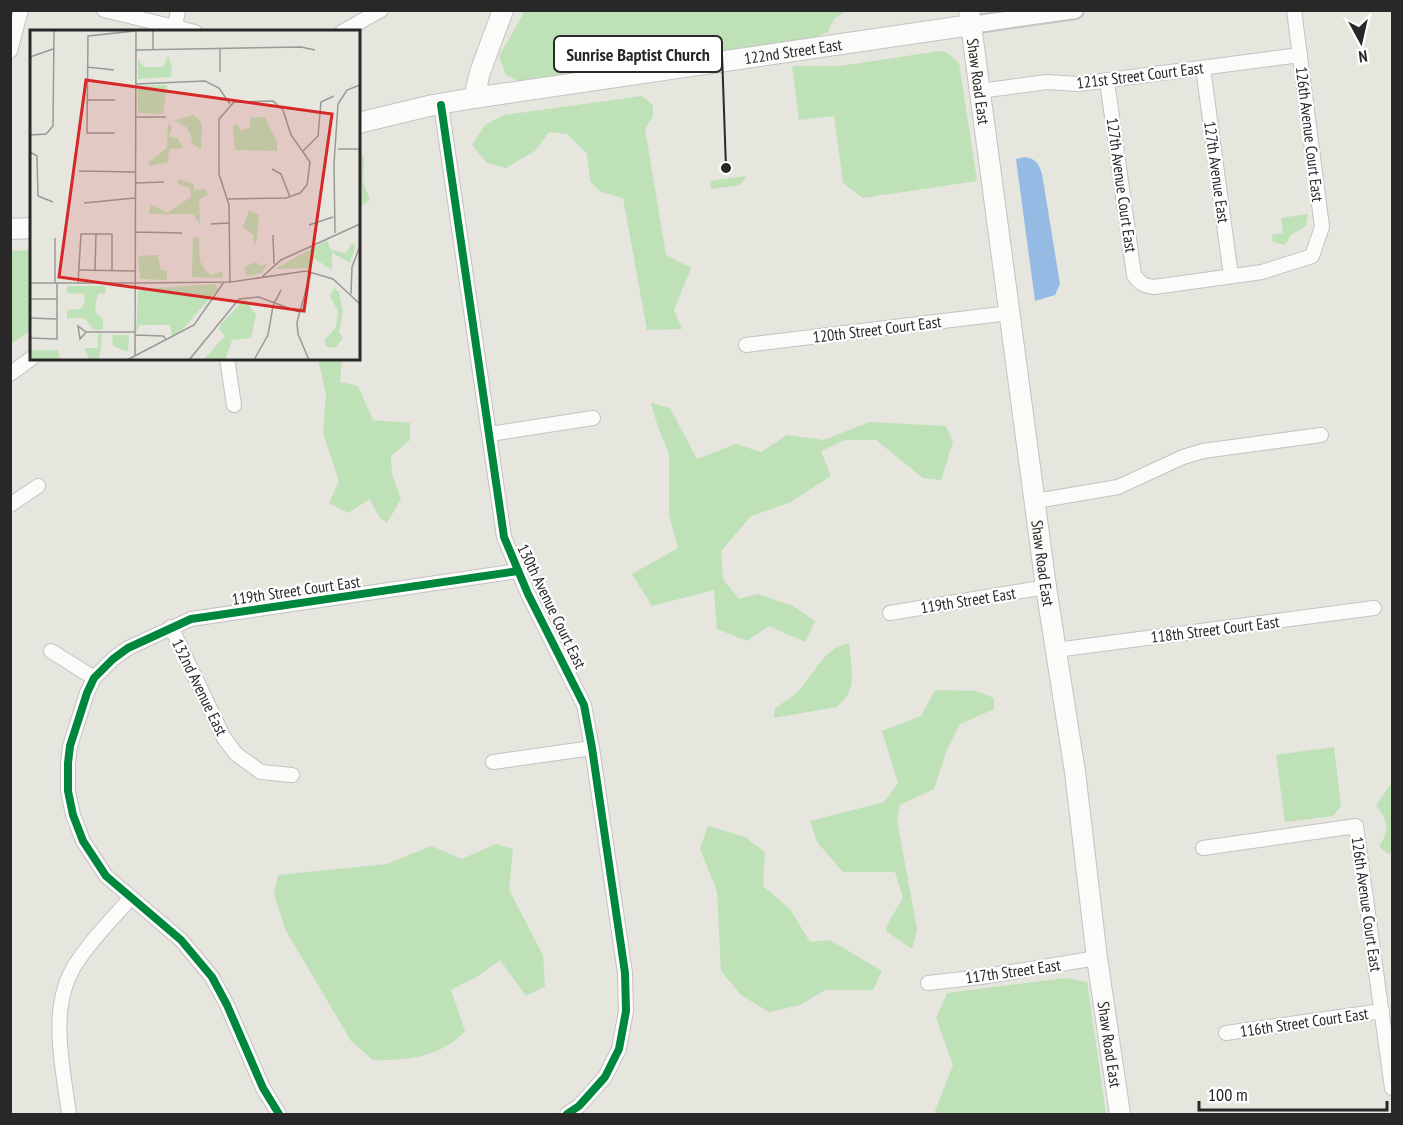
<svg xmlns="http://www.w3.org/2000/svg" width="1403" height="1125" viewBox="0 0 1403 1125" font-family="'PT Sans Narrow',sans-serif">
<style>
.green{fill:#bee1b8}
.water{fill:#95bae4}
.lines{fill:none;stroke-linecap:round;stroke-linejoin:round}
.minor-casing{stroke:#c4c3c3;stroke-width:16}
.tertiary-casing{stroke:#c4c3c3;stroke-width:20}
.secondary-casing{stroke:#c4c3c3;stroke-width:22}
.minor{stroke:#fbfbfa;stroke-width:14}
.tertiary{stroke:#fbfbfa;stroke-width:16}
.secondary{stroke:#fbfbfa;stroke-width:20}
.cycleway-casing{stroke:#fff;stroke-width:11}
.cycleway{stroke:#00873e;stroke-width:8}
.labels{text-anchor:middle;stroke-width:4.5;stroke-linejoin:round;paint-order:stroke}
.street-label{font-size:16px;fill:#282828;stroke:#fff}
.inset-road{fill:none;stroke:#9a9995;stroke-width:1.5}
.view{fill:#d62828;fill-opacity:0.15;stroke:#d62828;stroke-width:3}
.inset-edge{fill:none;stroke:#282828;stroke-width:3}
.leader{fill:none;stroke:#282828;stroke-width:2}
.callout-dot{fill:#282828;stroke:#fff;stroke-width:2}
.callout{fill:#fff;stroke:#282828;stroke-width:2}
.callout-label{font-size:18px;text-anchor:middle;font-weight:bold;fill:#282828}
</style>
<rect width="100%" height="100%" fill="#e6e5de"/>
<!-- green -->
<g class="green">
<polygon points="525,11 846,11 834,19 828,32 810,39 520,82 506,75 499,56"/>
<polygon points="940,51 946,52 959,63 977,181 863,198 843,183 834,116 799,120 792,66 840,66"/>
<polygon points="642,96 653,105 653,116 645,129 666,255 691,268 674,310 682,329 647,330 623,198 601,192 590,181 587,154 567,134 549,132 535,151 506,168 487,163 472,145 485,125 504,115"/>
<polygon points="359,154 364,157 363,182 370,200 359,207"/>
<polygon points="745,176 745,178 740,185 711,189 710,181"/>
<polygon points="1308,214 1306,226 1291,235 1285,245 1273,242 1272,235 1283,233 1281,218"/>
<polygon points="32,250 31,330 11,344 11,251"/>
<polygon points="318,359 342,359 340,382 358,386 373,420 410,423 410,440 391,456 392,474 401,499 387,523 379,517 370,499 348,513 329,503 339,481 323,433 326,394"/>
<polygon points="651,403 670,408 697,459 736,444 761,452 787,435 824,440 869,422 946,426 953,442 941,480 923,478 876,440 845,440 821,451 831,476 789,503 751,516 721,551 723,579 739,599 758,594 793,606 815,621 805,642 769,626 747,641 717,629 714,590 652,606 632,574 678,548 669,515 669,454 658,427"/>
<path d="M849,643C851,667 859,692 836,707L774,718L775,708C784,702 795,696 802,687C817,669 824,649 849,643Z"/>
<polygon points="935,690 976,691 994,698 994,709 960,724 946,752 934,789 900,805 897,820 917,929 912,949 886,931 888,923 903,898 895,872 843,872 817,842 810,821 884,802 898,783 882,731 921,716"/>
<polygon points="1334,747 1341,806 1333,816 1285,822 1276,755"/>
<path d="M1392,782V851L1388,854L1379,846C1390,832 1388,819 1376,806Z"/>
<polygon points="708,826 745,837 765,852 763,886 790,909 810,942 830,940 882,971 873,990 825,990 800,1005 769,1012 741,995 721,971 717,891 700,849"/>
<path d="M496,844L513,849L509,890L543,955L545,986L526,996L500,960L478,976L451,990L465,1031C442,1057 405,1061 373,1060L351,1041L285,929L274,894L278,875L387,864L431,846L462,859Z"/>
<polygon points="1066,978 1087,982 1106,1114 936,1114 935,1111 953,1065 936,1018 947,993"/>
</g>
<!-- water -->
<path class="water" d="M1025,157C1036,159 1039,164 1042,174L1060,284L1055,295L1035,301L1016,159Z"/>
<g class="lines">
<defs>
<g id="minor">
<polyline points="104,10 195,32"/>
<polyline points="174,32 178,10"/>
<polyline points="342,32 381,10"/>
<polyline points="10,51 21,10"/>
<polyline points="1203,68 1231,276"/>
<path d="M1107,81L1134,275C1140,284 1145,286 1154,287L1262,272L1312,256L1322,227L1294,10"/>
<polyline points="980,91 1047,82 1078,84 1300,55"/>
<polyline points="441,105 504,537 528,594 584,705 592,748 625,973 626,1011 619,1049 605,1077 579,1106 567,1114"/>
<polyline points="746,345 1009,313"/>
<polyline points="227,358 234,405"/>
<polyline points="10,374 32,358"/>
<polyline points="490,434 593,418"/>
<polyline points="1036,501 1118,487 1183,457 1203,451 1321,435"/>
<polyline points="10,505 38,486"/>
<polyline points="890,613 1046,587"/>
<polyline points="171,627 224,738 236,754 261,772 292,775"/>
<polyline points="1056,650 1374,608"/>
<polyline points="51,651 94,678"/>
<polyline points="493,762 592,748"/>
<polyline points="1203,848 1356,826 1392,1088"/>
<polyline points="928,983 981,977 1097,958"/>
<polyline points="1226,1033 1382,1011"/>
<path d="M69,1114C63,1066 47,1006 77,962C92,939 112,919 130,899"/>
<polyline points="279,1114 263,1088 227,1005 212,977 181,940 106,876 83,841 73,815 68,791 68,763 70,746 87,693 94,678 113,659 128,648 191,619 518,571"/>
</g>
<polyline id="tertiary" points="971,25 1075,10"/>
<g id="secondary">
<path id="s1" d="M969,10L1046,587L1075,772L1097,958L1120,1114"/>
<polyline points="474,98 480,72 503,10"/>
<path id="s2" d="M358,123L433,105L474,98L971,25"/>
<polyline points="10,229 32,228"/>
</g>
</defs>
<!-- minor casing -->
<use href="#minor" class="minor-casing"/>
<!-- tertiary casing -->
<use href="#tertiary" class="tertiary-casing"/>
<!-- secondary casing -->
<use href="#secondary" class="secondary-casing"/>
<!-- minor -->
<use href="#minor" class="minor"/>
<!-- tertiary -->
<use href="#tertiary" class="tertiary"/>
<!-- secondary -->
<use href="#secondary" class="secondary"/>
<defs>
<g id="cycleway">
<polyline points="441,105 504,537 528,594 584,705 592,748 625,973 626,1011 619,1049 605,1077 579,1106 567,1114"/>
<polyline points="279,1114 263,1088 227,1005 212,977 181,940 106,876 83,841 73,815 68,791 68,763 70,746 87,693 94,678 113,659 128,648 191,619 518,571"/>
</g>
</defs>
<!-- cycleway casing -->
<use href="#cycleway" class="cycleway-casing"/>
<!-- cycleway -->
<use href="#cycleway" class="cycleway"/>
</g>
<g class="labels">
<!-- street labels -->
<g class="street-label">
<text dy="6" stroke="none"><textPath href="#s2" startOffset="441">122nd Street East</textPath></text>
<text transform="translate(1140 75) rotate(-7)" y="6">121st Street Court East</text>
<text dy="6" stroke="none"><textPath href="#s1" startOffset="72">Shaw Road East</textPath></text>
<text transform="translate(1310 134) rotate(83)" y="6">126th Avenue Court East</text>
<text transform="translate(1217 172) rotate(82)" y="6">127th Avenue East</text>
<text transform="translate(1122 185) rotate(82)" y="6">127th Avenue Court East</text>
<text transform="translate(877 329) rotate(-7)" y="6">120th Street Court East</text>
<text dy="6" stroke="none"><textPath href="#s1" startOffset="558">Shaw Road East</textPath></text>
<text transform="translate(296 590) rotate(-8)" y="6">119th Street Court East</text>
<text transform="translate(968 600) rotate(-9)" y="6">119th Street East</text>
<text transform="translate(552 606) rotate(64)" y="6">130th Avenue Court East</text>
<text transform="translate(1215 629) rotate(-7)" y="6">118th Street Court East</text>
<text transform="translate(200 687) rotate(64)" y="6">132nd Avenue East</text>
<text transform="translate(1367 904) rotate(82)" y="6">126th Avenue Court East</text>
<text transform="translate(1013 971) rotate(-8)" y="6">117th Street East</text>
<text transform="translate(1304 1022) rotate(-8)" y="6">116th Street Court East</text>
<text dy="6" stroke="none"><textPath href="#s1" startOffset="1044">Shaw Road East</textPath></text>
</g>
</g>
<!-- overview -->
<g transform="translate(30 30)">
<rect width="330" height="330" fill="#e6e5de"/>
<path d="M138,26L142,36L141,47L108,49V29L114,37H133ZM137,55L133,84L108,83V56ZM164,85L172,94L171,119L161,113L162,107L156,97L144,90ZM235,87L247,112V121L205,120L203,95L207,94L211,101L220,97V88ZM138,93L142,97L139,107L148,108L153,118L139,119L138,132L120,136L118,133L137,118ZM149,149L164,154V160L175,159L178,165L169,169L170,195L163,184H119L121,174L137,183L161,167L160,158L147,153ZM219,180L229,185L227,211L223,215L224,206L213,197ZM163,207L169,208L170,231L175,240L181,245L193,241L192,248L162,247ZM297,210L301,220L316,223L322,213L325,217L320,233L302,223V240L285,229L281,231L282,238L245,239ZM128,225L131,240L137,241V250L110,249L108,226ZM226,232L231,236L238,233L232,243L216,246L214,237ZM185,254L188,259L152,300L142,306L140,295H110L106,303L108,261L112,259ZM37,256H75L76,263L68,264L65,275L66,283L73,289V299L64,300L54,288H37V280L50,279L55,273L54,264L37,263ZM304,258L309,262L313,281L309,302L313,308L305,318L295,316V310L306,297L308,281L300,266ZM215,269L226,285L221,308L202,310L195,330H173L195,306L189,299L191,294ZM68,304H72L70,323L68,330H60L54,318H68ZM82,305H99L98,322L83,316ZM0,320H28L30,330H0Z" fill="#bee1b8"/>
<path class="inset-road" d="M123,0V20M190,19V42M106,20L271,17L285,20M0,27L23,19M57,37L84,40M106,54L175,51L189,58L200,74M57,70H85M106,87H136M85,103H57L58,6L105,1M0,105L16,104L23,96L24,0M308,119H330M273,121L288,106L291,72L304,66M0,122L7,126L8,166L23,172M242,139L251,144L260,167M49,141L105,142M106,153L134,152M198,169L256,168L270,163L277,155L280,132L261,105L253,80L243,71L204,72L189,89V144L199,175L200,252M54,173L105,168M181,194L199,193M279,195L303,187M106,202L152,203M305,203L304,134L308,74L317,60L330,55M243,205L244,234M25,208V253M48,240L105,241M65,240L66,203M232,247L251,230L330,194M0,253H105M48,253L51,204H82V240M105,253L201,252L276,241L303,249L330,274M321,264L322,237L330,216M0,269H27M330,286V308M0,288L27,289M56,302L50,309L48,296L56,302H105M105,305L133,306L137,310M0,308L27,309V253M105,326L106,0M97,330L164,295L194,252M159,330L209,269L229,267L269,282M224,330L238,305L243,276L251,260M279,330L268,304L267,292L281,242"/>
<path class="view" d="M56,50L302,84L274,281L29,247Z"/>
<rect width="330" height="330" class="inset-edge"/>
</g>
<!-- callouts -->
<path class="leader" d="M726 168L722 54"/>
<circle class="callout-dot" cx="726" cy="168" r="6"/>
<rect class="callout" x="554" y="36" width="168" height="36" rx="6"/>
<g class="callout-label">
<text x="638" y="61">Sunrise Baptist Church</text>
</g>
<!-- border -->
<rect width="1403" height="1125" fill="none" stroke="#282828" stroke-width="24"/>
<!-- north arrow -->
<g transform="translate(1361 42) rotate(172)" stroke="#ffffff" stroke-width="4.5" paint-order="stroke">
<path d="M0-4.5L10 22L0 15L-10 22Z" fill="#282828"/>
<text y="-9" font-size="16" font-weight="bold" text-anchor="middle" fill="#282828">N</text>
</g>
<!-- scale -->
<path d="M1199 1101v9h188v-9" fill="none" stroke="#282828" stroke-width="3"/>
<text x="1208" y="1101" font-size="18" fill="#282828" stroke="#ffffff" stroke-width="4.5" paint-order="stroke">100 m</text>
</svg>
